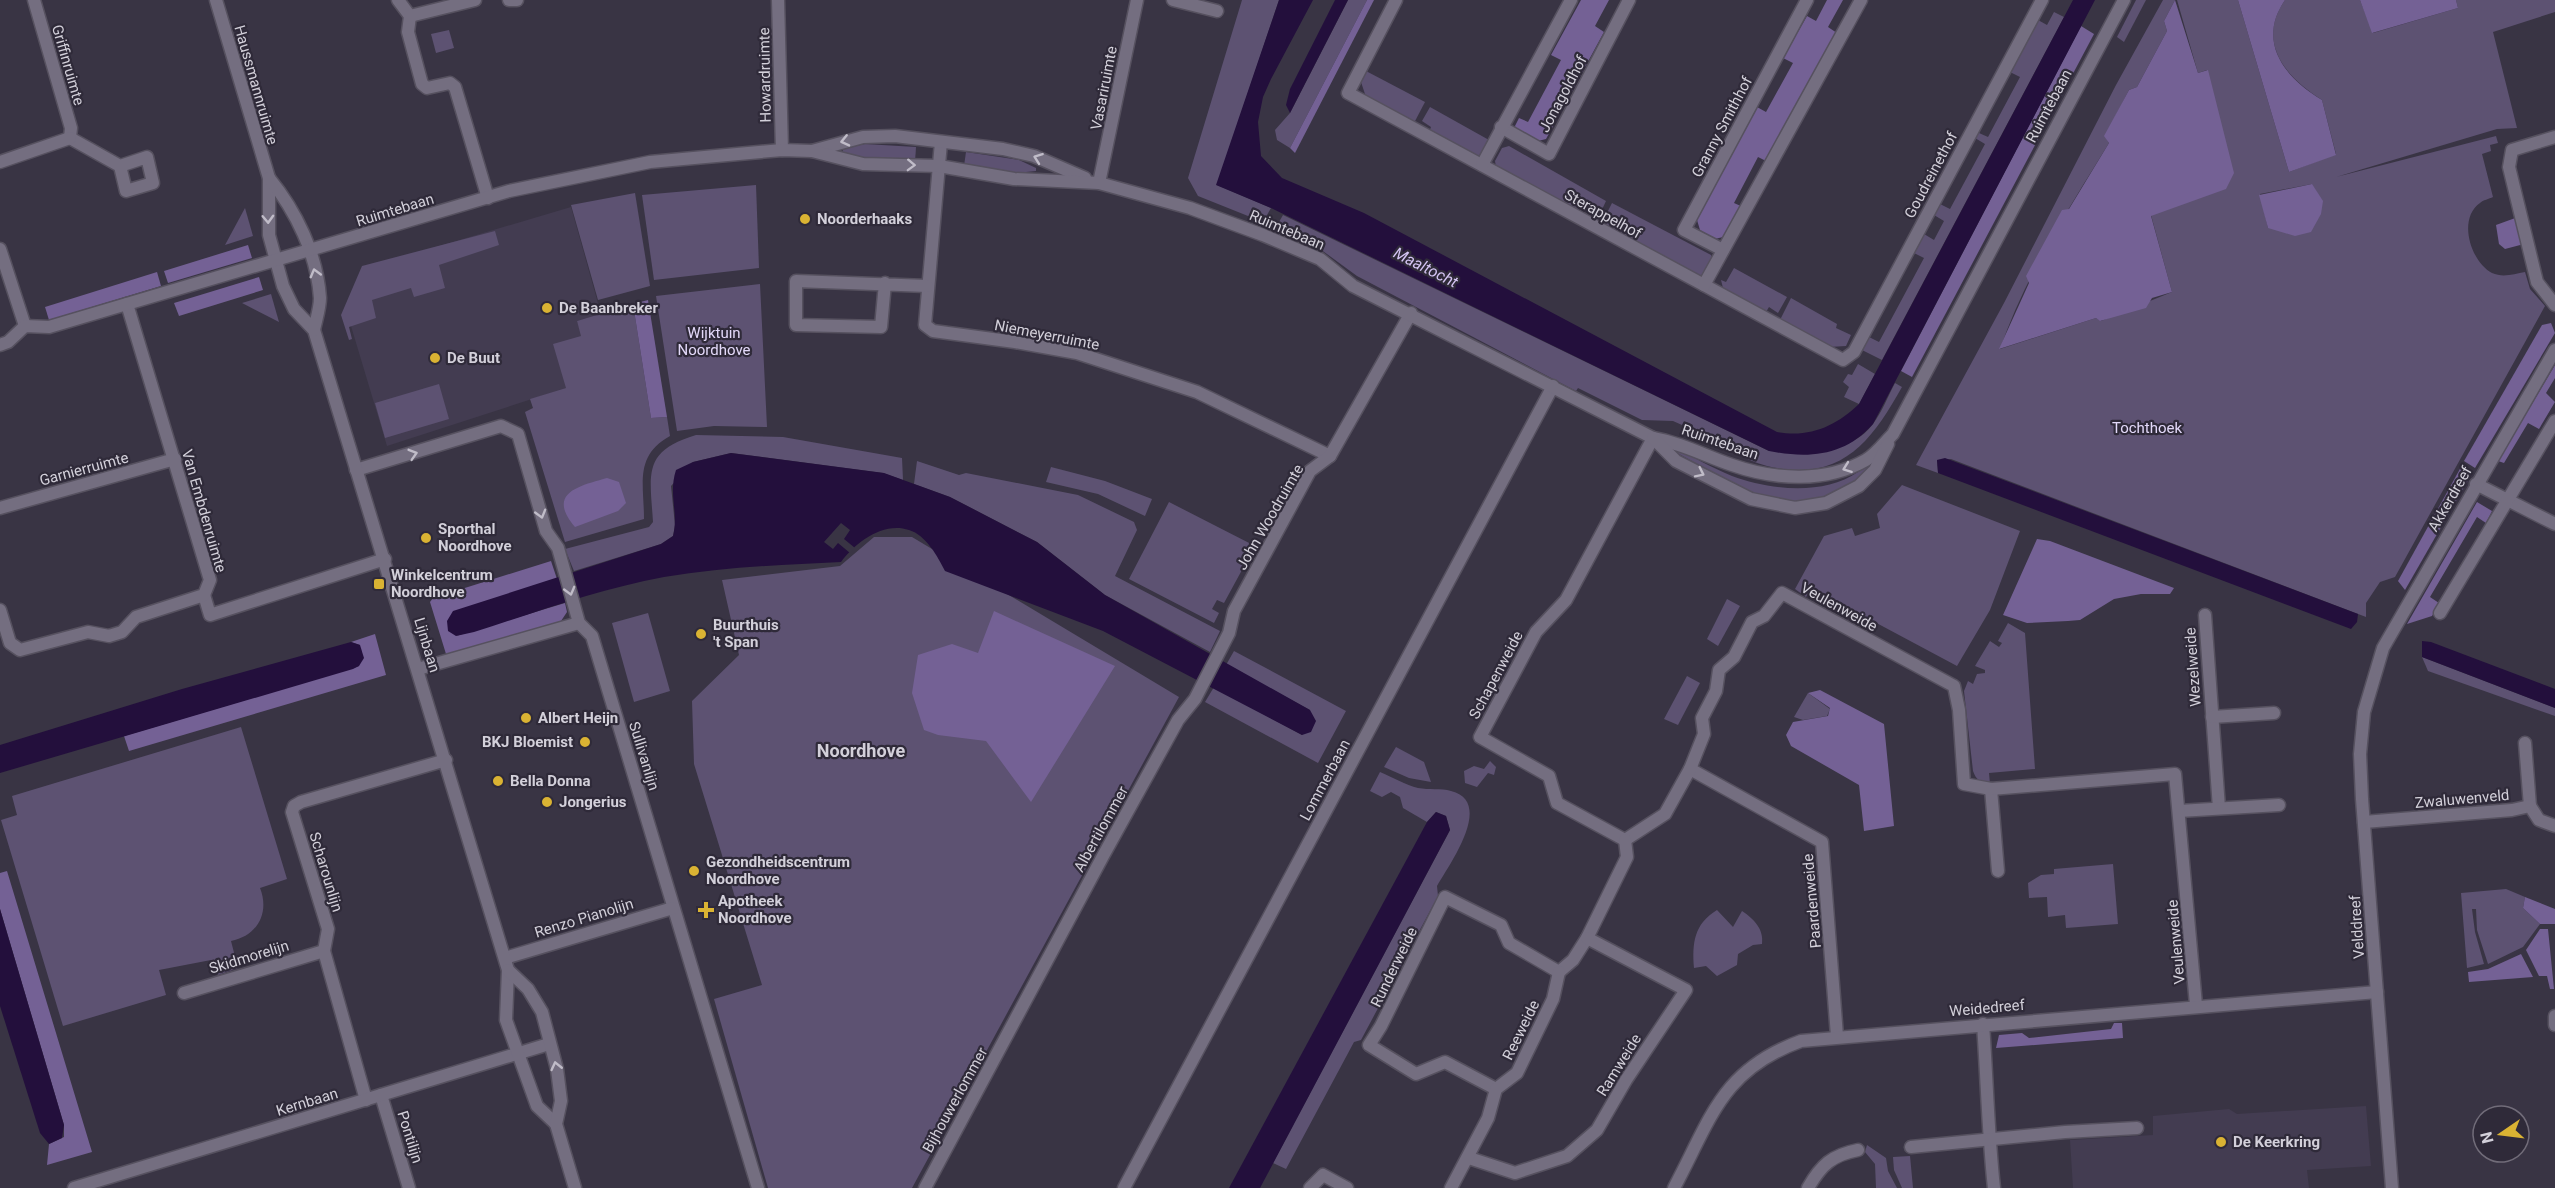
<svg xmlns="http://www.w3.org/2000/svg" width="2555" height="1188" viewBox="0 0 2555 1188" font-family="Roboto,sans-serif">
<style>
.built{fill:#433c51}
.green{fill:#5d5272;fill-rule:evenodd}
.forest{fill:#746195}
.water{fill:#230f3c}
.pier{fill:#393444}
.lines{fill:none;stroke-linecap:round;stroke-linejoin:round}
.pedestrian-casing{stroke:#56515f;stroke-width:15}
.minor-casing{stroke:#56515f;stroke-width:15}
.tertiary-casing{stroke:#56515f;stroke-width:15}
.pedestrian{stroke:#746e80;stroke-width:12}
.minor{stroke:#746e80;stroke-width:12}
.tertiary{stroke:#746e80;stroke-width:12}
.oneway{stroke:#c0bcc8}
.poi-dot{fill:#dab333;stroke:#2f2a39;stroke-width:2}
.labels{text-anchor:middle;stroke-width:4.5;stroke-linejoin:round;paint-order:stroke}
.street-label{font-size:15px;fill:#d3d0da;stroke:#2f2a39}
.poi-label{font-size:15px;font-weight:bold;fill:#d3d0da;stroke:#2f2a39;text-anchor:start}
.park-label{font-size:15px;fill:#e3d9f9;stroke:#2f2a39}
.water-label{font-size:16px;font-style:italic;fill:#d5c5f4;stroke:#2f2a39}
.quarter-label{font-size:18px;font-weight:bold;fill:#d3d0da;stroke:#2f2a39}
</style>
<rect width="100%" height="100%" fill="#393444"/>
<!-- built -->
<g class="built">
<polygon points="571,207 601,314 577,321 582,336 566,388 387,446 348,316 372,266"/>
<polygon points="2366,1106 2371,1166 2307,1170 2309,1188 2073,1188 2070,1140 2153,1135 2153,1116 2229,1109 2237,1114"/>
</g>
<!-- green -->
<g class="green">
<polygon points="1242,0 1279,0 1217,185 1271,208 1263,222 1198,196 1188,178"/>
<polygon points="1348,0 1367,0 1290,148 1277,140 1275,130 1290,113"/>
<polygon points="2136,0 2146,0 2124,42 2117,37"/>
<path d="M2163,0H2175L2164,21L2167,31L2137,87L2129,90L2105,136L2109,143C2069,208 2025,276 2000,349L2096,318L2101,321L2172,292L2151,215L2207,70L2198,73L2177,0H2238L2289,172L2336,154L2322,100C2285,77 2256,42 2285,0H2360L2373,33L2458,8L2456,0H2555V12L2493,32L2517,128L2497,129L2336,177L2496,136L2498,143L2490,145L2491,151L2482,154L2493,197C2489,199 2483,200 2480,203C2457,219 2471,262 2492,273C2503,278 2514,274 2525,272L2530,289L2545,306L2395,577L2380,582L2366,603V617L1951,459L1937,460L1938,473L1916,465L2004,303L2116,85ZM2312,184L2268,228L2260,194Z"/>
<polygon points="2054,12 2064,17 1882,360 1862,350 1869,337 1879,342 1924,258 1914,253 1924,234 1934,240 1944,221 1934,215 1940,204 1950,209 1985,144 1975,138 1979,133 1988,137 2020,77 2010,72 2038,20 2047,25"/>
<polygon points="449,30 454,48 436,53 431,34"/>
<polygon points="1366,71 1425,102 1414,123 1366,97 1361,82"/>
<polygon points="1430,107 1489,140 1481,155 1475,156 1429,132 1431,127 1422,121"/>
<polygon points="865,144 916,147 915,162 864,159 843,152 843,149"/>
<polygon points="1509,146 1606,201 1599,216 1581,206 1578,211 1496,167 1495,161 1502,148"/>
<polygon points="966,152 1019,160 1036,168 1036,171 1015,173 964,166"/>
<polygon points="756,185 759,268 654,280 642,195"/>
<polygon points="635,193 650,286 598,300 571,205"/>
<polygon points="1612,203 1711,255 1713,261 1707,275 1700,276 1602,223"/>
<polygon points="245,208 253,236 225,245"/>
<path d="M1283,215L1769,451C1803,449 1850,456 1873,424C1882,412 1888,396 1895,383L1902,387C1870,444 1840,483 1767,466C1741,459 1715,441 1691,429L1693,425L1684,421L1682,425L1673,421L1642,420L1578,388L1576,391L1357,276L1316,246L1275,229Z"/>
<polygon points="495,231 499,245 439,265 445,288 414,297 411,288 372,300 376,318 349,327 352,339 349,340 341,315 362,266"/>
<polygon points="1734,268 1787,297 1778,313 1769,307 1766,312 1723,288 1721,280 1726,282"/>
<polygon points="760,284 767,427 714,426 677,431 656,296"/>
<polygon points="271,294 279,322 242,303"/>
<polygon points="1791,298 1837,324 1836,328 1851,335 1846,346 1829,347 1780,320"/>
<path d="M633,304L651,418L667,417L670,436C634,456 644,484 644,519L565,542L525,412L533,408L530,399L566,388L553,344L581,336L577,321Z"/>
<polygon points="1858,364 1875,374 1859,404 1844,397 1849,387 1843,382 1848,374 1852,375"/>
<polygon points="439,384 449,419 385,438 375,403"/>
<path d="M696,435L783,437L902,458L903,480L883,473L731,453L693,462L671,486L675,525L673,536L661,544L574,571L565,549L649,527L653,522C650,474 642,451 696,435Z"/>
<path d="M1673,447C1692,456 1712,468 1732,476C1770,490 1823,496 1858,472C1866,467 1872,459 1879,454L1863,477L1828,497L1792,503L1755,496L1670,449Z"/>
<polygon points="917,461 959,475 966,473 1078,495 1134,522 1137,530 1115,576 1220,631 1210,652 1105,595 1037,542 950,497 914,484"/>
<polygon points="1051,467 1105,481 1152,499 1145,516 1098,494 1046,482"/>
<polygon points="1902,485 2020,531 1990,610 1957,666 1811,588 1806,597 1795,589 1824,536 1852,528 1855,536 1880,528 1877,514"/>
<polygon points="1169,502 1255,546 1224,603 1217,600 1212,609 1219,613 1214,623 1129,579"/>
<polygon points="874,537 912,537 1179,697 912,1188 768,1188 714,999 762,985 694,764 692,701 739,655 722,580 840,566"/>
<polygon points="1727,599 1740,606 1718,646 1707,639"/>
<polygon points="648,613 670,691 634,702 612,623"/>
<path d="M2008,623L2025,633L2035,769L1989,773L1990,784C1981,783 1976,780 1973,771L1964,691L1968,681L1973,684L1977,674L1985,673V670L1975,666L1990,641L1999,647L2002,643L1998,641Z"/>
<polygon points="1234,651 1346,711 1318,763 1205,702 1214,687 1302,735 1310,710 1226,665"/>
<polygon points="2422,657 2555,708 2555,716 2428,671"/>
<polygon points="1687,676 1700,683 1678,725 1664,719"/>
<polygon points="1808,693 1830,709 1827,716 1803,720 1794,717"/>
<path d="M241,727L287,879L260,888C270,913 257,936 231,941L238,968L218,975L211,960L159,970L166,995L63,1026L1,820L17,815L12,796Z"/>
<polygon points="1396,747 1424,762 1431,782 1409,778 1384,767"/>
<polygon points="1490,761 1496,767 1494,775 1488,773 1477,787 1465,783 1464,771 1474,766 1484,769"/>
<path d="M1380,772C1392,777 1406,785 1418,788C1429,790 1441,788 1451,791C1495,802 1449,865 1437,886L1438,896L1361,1040L1354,1042L1286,1169L1273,1163L1450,830L1446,816L1436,812L1427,822L1403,808L1400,797L1391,792L1382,797L1370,791Z"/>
<polygon points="2113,864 2118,924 2066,928 2065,915 2048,917 2047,897 2029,898 2028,883 2041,875 2054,874 2054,869"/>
<polygon points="2506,889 2525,897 2523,908 2540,924 2523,947 2488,964 2477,930 2476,909 2472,909 2475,932 2484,964 2467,968 2461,893"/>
<path d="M1717,910L1733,927L1742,911C1754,919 1764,929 1762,944L1753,945L1738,954L1737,965L1717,976L1706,966L1694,968C1692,943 1694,924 1717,910Z"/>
<polygon points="1867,1145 1886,1158 1888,1171 1897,1188 1876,1188 1875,1164 1865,1152"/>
<polygon points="1910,1156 1913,1188 1902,1188 1894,1170 1893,1157"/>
</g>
<!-- forest -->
<g class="forest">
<polygon points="1367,0 1374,0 1295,153 1290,148"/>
<polygon points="1581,0 1609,0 1595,26 1604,32 1546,139 1534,142 1517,133 1515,126 1519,118 1528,122 1561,60 1551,55"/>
<polygon points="1827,0 1843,0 1828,27 1837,33 1766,161 1758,157 1734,203 1743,207 1727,236 1715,239 1700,230 1697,220 1757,107 1766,112 1793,63 1783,58 1807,16 1816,21"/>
<polygon points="2175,0 2198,73 2208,70 2234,173 2226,189 2151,216 2172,292 2152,298 2146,308 2100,321 2096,318 1999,349 2029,283 2026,276 2062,210 2069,209 2109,143 2104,136 2129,90 2137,87 2167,31 2164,21"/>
<path d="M2238,0H2285C2256,42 2285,78 2322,100L2336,155L2289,172Z"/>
<polygon points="2360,0 2456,0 2458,8 2372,33"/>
<polygon points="2081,26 2094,34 1912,377 1901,371"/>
<polygon points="2312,184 2323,201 2321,214 2311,232 2295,236 2268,228 2259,195"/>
<polygon points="2518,217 2524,244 2505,249 2499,244 2496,225"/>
<polygon points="248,245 252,258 168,283 164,271"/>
<polygon points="157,272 161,286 49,320 45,307"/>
<polygon points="259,277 263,290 179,316 174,303"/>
<polygon points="648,300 667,417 651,418 633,304"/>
<polygon points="2551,323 2555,333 2475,468 2464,461 2542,325"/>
<polygon points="2555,365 2555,378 2546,393 2555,402 2539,429 2528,423 2504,463 2498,461"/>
<polygon points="2461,467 2472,473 2405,590 2398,581"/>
<path d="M607,478L619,482L626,503L618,511L575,527C546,493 579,486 607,478Z"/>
<polygon points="2477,502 2492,511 2486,523 2477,517 2430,597 2439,603 2432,616 2407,624"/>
<polygon points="2037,539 2050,541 2174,588 2170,594 2141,594 2114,599 2080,620 2068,621 2027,623 2003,615"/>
<polygon points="551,561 557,579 456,636 565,603 567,612 559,624 452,658 446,654 430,602 433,598"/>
<polygon points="994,611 1115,666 1031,802 986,741 938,735 924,730 912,693 918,655 952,644 978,653"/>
<polygon points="375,634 386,675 129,751 124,736 359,666 360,645 351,642"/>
<polygon points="1820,690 1884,724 1894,826 1864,831 1859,785 1791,746 1786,735 1793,722 1828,716 1830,708 1808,693"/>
<polygon points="7,871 92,1152 47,1165 49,1144 64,1137 64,1125 0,909 0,873"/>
<polygon points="2525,897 2555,909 2555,924 2540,924 2523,908"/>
<polygon points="2540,929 2548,929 2554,989 2550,989 2547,976 2539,976 2526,950"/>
<polygon points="2521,954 2533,977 2469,982 2468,972 2488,969"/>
<polygon points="2114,1023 2122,1023 2123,1038 1996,1048 1999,1035 2022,1033 2029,1038 2111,1029"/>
</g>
<!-- water -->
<g class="water">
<path d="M1279,0H1313L1271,79L1263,97L1258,122L1261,156L1282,178L1364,213L1777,432C1810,438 1836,426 1859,404L2073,0H2095L1873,424C1845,456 1809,459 1769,451L1271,208L1216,185Z"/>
<polygon points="1335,0 1348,0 1290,113 1286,105 1290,89"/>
<path d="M731,453L884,473L950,497L1037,542L1105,595L1310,710L1316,721L1311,732L1302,735L1103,631L945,571C938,557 926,535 909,530C883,521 855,543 841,562C781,565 723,567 664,577C599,589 537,612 474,632L456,636L448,631L447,621L453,611L661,544L673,536C679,513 668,495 676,470L693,462Z"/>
<polygon points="1945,458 2358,614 2357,622 2351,629 1938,473 1937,460"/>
<polygon points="2422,641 2431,642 2555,689 2555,708 2422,657"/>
<polygon points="351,642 360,645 364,658 359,666 353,669 0,773 0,745 182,689"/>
<polygon points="1436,812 1446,816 1450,830 1260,1188 1229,1188 1427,822"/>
<polygon points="0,909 64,1125 62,1138 49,1144 40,1133 0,1006"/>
</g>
<!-- pier -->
<polygon class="pier" points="841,523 850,530 844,539 855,548 850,553 838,543 833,549 824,542"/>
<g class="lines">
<defs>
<g id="pedestrian">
<polyline points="204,595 210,615 385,559"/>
<polyline points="381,1095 409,1188"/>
</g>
<g id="minor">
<polyline points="34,0 71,128 70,138"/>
<polyline points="398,0 410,16 408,32 422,84 427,88 450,83 455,87 488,198"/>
<polyline points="509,0 517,0"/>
<polyline points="778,0 782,150"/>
<polyline points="1173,0 1217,11"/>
<polyline points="1396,0 1348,93 1843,360 1854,352 2042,0"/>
<polyline points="410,16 475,0"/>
<polyline points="1501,127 1549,154 1629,0"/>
<polyline points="2555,137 2512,150 2509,167 2537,282 2555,305"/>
<polyline points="70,138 120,166 147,157 153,183 126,191 120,166"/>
<polyline points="941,142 925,325 933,331 1015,342 1077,353 1197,392 1330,456"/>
<polyline points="0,162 70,138"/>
<polyline points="1482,165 1571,0"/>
<polyline points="1099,183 1137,0"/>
<polyline points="0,249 25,326"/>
<polyline points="1723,250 1684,230 1807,0"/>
<polyline points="885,283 881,327 796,325 796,281 927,286"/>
<polyline points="1704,285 1861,0"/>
<polyline points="356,470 501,426 518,434 546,531 558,548 579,623 592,636 758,1188"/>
<polyline points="2476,484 2555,524"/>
<polyline points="0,508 175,459"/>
<polyline points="0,610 10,643 20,650 88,632 109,636 122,632 136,617 204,595 210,580 127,304"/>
<polyline points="2440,613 2555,421"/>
<polyline points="2205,615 2219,808"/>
<polyline points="418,669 579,623"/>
<polyline points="2212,717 2274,713"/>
<polyline points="2525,743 2530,806"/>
<polyline points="1690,769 1822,842 1837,1036"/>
<polyline points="1991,789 1998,871"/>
<polyline points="2179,811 2279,805"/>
<polyline points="2364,822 2512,810 2530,806 2539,820 2555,826"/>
<polyline points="1625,840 1665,814 1690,769 1704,734 1702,718 1716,691 1719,670 1734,657 1752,622 1764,616 1782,593 1954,686 1959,710 1964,784 1991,789 2175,774 2196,1005"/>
<polyline points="1625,840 1557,803 1549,776 1480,737 1536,632 1566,600 1653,438"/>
<polyline points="505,958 673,908"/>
<polyline points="1559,972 1573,960 1587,938 1627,857 1625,840"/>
<polyline points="184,993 324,951"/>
<polyline points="2555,1016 2555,1025"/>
<path d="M1983,1024C1987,1079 1988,1134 1994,1188"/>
<polyline points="1496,1089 1445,1062 1416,1074 1369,1045 1381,1026 1445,897 1501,925 1509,943 1559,972"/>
<polyline points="366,1100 324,951 328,929 292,812 294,806 301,802 446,760"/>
<polyline points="1911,1147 2065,1132 2137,1128"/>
<polyline points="1469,1158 1515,1173 1567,1156 1597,1130 1626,1080 1686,990 1587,938"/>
<polyline points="74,1188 549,1044"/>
<polyline points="925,1188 1103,856 1178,720 1195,699 1229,633 1234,611 1310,471 1330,456 1411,313"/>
<polyline points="1124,1188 1553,386"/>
<polyline points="1310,1188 1323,1175 1347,1188"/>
<polyline points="1451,1188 1488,1118 1496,1089 1517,1073 1553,999 1559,972"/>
<path d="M1808,1188C1821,1165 1832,1155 1858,1150"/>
</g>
<g id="tertiary">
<polyline points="216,0 269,178 269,235 283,286 294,309 314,330 508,970 506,1020 537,1106 556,1124"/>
<polyline points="812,151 863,137 895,136 1003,149 1034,156 1085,178"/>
<path d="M269,178C296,211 317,254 320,298C320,308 316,320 314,330"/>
<path d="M0,345L8,342L25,326L49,327L509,191L650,162L782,150L812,151L863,164L939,166L1014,179L1099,183L1190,208L1263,235L1320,259L1353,286L1653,438C1682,443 1705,456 1732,465C1775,480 1826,483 1866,460C1876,454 1885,442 1893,434L2124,0"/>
<polyline points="1653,438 1676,461 1751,499 1795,508 1826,503 1859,486 1875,470 1888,444"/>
<polyline points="508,970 528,989 542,1012 557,1069 561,1101 556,1124 575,1188"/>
<path d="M1674,1188C1711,1119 1721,1070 1801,1041L2377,992"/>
<polyline points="2392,1188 2362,799 2360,754 2364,712 2383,648 2555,350"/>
</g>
</defs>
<!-- pedestrian casing -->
<use href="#pedestrian" class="pedestrian-casing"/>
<!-- minor casing -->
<use href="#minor" class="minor-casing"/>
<!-- tertiary casing -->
<use href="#tertiary" class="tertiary-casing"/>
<!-- pedestrian -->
<use href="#pedestrian" class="pedestrian"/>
<!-- minor -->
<use href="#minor" class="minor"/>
<!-- tertiary -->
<use href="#tertiary" class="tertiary"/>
</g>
<!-- one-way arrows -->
<defs><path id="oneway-chevron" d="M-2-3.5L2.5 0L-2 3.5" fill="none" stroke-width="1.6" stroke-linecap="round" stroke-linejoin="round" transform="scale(1.5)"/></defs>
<g class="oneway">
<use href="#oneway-chevron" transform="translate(845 141) rotate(167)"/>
<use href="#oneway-chevron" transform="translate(1038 158) rotate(-160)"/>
<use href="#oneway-chevron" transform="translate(911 165) rotate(2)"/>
<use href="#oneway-chevron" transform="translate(268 219) rotate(88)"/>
<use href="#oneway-chevron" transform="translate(315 273) rotate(-105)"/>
<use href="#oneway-chevron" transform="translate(413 454) rotate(-17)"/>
<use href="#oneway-chevron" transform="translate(1847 468) rotate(160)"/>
<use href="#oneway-chevron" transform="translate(1700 473) rotate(26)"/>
<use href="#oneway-chevron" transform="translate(541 514) rotate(74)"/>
<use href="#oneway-chevron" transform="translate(570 591) rotate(75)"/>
<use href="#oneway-chevron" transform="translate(556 1066) rotate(-103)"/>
</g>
<!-- markers -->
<g class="poi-dot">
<circle cx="805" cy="219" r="6"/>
<circle cx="547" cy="308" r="6"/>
<circle cx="435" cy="358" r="6"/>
<circle cx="426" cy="538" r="6"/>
<rect x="373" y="578" width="12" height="12" rx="3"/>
<circle cx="701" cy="634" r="6"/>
<circle cx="526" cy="718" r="6"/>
<circle cx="585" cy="742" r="6"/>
<circle cx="498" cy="781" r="6"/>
<circle cx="547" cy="802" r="6"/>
<circle cx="694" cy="871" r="6"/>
<path d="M703 901h6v6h6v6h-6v6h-6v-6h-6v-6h6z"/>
<circle cx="2221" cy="1142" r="6"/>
</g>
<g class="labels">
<!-- street labels -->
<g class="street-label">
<text transform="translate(68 65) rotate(74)" y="5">Griffinruimte</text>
<text transform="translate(765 75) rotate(-91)" y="5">Howardruimte</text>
<text transform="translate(256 85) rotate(74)" y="5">Haussmannruimte</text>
<text transform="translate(1104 88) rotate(-79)" y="5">Vasariruimte</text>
<text transform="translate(1563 94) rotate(-62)" y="5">Jonagoldhof</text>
<text transform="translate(2049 106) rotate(-62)" y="5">Ruimtebaan</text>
<text transform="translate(1722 127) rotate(-62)" y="5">Granny Smithhof</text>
<text transform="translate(1931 175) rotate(-62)" y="5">Goudreinethof</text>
<text transform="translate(395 210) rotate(-17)" y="5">Ruimtebaan</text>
<text transform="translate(1603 214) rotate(29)" y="5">Sterappelhof</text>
<text transform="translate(1287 230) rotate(23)" y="5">Ruimtebaan</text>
<text transform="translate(1047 335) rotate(11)" y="5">Niemeyerruimte</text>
<text transform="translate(1720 442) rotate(19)" y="5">Ruimtebaan</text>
<text transform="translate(84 469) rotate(-15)" y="5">Garnierruimte</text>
<text transform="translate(2450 499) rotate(-60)" y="5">Akkerdreef</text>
<text transform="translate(204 511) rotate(74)" y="5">Van Embdenruimte</text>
<text transform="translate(1270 517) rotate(-60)" y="5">John Woodruimte</text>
<text transform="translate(1839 607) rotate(29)" y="5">Veulenweide</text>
<text transform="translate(427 645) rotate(73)" y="5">Lijnbaan</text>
<text transform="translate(2193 667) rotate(-94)" y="5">Wezelweide</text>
<text transform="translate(1496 675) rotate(-62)" y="5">Schapenweide</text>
<text transform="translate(644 756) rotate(73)" y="5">Sullivanlijn</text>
<text transform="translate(1325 780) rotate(-62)" y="5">Lommerbaan</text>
<text transform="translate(2462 799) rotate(-5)" y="5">Zwaluwenveld</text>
<text transform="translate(1101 829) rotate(-61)" y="5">Albertilommer</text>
<text transform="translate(326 872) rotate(73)" y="5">Scharounlijn</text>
<text transform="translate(1812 901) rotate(-95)" y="5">Paardenweide</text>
<text transform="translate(584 918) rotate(-17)" y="5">Renzo Pianolijn</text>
<text transform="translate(2357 927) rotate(-94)" y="5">Velddreef</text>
<text transform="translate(2176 942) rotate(-95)" y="5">Veulenweide</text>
<text transform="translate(249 957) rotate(-17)" y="5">Skidmorelijn</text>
<text transform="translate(1394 967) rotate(-64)" y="5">Runderweide</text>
<text transform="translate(1987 1008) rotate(-5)" y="5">Weidedreef</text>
<text transform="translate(1521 1030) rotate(-64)" y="5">Reeweide</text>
<text transform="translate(1619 1065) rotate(-58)" y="5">Ramweide</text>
<text transform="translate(955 1100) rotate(-61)" y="5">Bijhouwerlommer</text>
<text transform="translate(307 1102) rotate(-17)" y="5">Kernbaan</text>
<text transform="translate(410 1137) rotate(73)" y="5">Pontilijn</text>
</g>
<!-- poi labels -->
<g class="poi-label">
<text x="817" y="224">Noorderhaaks</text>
<text x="559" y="313">De Baanbreker</text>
<text x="447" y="363">De Buut</text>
<text x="438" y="534">Sporthal<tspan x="438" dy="17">Noordhove</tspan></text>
<text x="391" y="580">Winkelcentrum<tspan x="391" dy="17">Noordhove</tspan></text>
<text x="713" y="630">Buurthuis<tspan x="713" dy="17">'t Span</tspan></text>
<text x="538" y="723">Albert Heijn</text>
<text x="573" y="747" text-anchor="end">BKJ Bloemist</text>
<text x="510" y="786">Bella Donna</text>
<text x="559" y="807">Jongerius</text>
<text x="706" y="867">Gezondheidscentrum<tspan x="706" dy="17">Noordhove</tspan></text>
<text x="718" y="906">Apotheek<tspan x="718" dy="17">Noordhove</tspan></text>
<text x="2233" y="1147">De Keerkring</text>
</g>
<!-- park labels -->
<g class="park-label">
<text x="714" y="338">Wijktuin<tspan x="714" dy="17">Noordhove</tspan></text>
<text x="2147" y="433">Tochthoek</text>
</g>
<!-- water labels -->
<g class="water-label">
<text transform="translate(1426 267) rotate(27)" y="6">Maaltocht</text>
</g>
<!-- quarter labels -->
<g class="quarter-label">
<text x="861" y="757">Noordhove</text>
</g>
</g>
<!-- north arrow -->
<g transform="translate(2501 1134) rotate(256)"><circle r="28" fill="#2f2a39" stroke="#716c79" stroke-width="1.5"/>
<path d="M0-4.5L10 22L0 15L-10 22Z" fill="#dab333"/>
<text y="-9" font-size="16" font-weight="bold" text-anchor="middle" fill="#d3d0da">N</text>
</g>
</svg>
